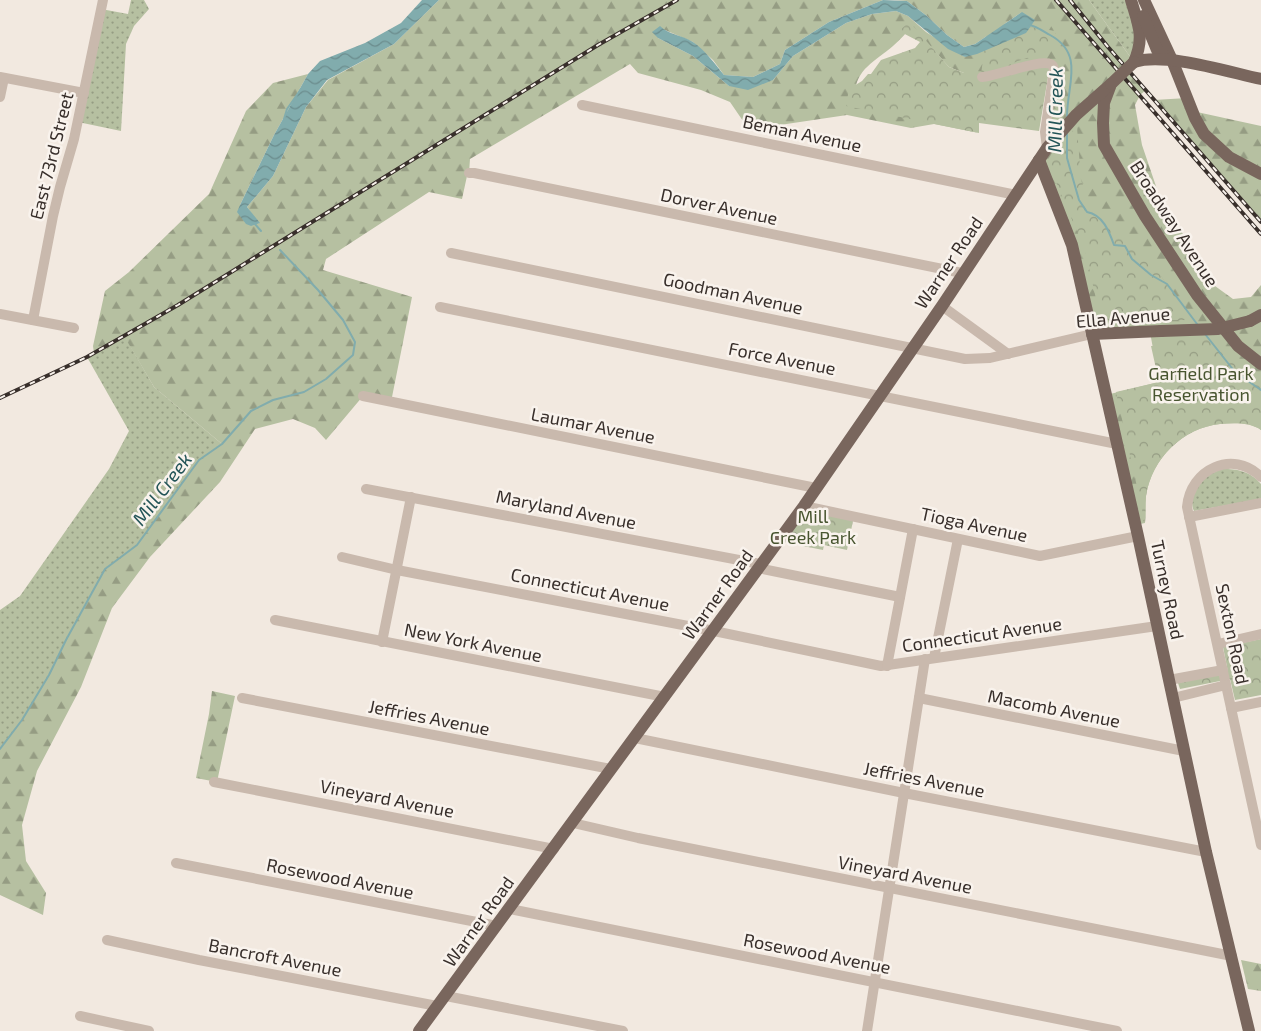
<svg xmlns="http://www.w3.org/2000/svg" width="1261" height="1031" viewBox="0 0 1261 1031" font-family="'Exo 2',sans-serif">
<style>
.grass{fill:url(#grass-dots)}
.forest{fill:url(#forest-firs)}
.park{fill:url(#park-crowns)}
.water{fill:url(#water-waves)}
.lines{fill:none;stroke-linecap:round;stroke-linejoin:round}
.stream{stroke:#81acad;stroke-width:2}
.minor{stroke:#c9b9ad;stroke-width:10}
.major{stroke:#79665d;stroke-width:12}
.rail-casing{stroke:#382f2b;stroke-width:4}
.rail{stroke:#f9f3ed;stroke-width:2;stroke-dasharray:5.5;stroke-linecap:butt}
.major-bridge{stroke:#79665d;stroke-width:12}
.labels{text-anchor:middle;stroke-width:5;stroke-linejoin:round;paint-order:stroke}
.street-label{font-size:18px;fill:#382f2b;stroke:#f9f3ed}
.park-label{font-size:18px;fill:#485530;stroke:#f9f3ed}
.water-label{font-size:19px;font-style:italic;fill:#235457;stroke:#f9f3ed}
</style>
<defs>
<pattern id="grass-dots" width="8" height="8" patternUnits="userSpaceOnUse" patternTransform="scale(1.25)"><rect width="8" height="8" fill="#b6c0a1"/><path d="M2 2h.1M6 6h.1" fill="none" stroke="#959c83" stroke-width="1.8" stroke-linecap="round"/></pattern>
<pattern id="forest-firs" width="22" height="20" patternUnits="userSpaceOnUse" patternTransform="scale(1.25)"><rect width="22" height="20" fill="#b6c0a1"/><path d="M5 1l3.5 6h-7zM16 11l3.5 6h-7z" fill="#959c83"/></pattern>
<pattern id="park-crowns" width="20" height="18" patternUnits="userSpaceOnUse" patternTransform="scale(1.25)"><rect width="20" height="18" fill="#b6c0a1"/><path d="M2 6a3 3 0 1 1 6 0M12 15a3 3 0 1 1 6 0" fill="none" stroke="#959c83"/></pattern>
<pattern id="water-waves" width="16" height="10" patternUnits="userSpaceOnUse" patternTransform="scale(1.25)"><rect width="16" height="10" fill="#81acad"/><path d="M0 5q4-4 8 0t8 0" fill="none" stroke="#6b8c8d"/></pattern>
</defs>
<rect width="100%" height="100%" fill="#f2e9e0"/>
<!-- grass -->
<g class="grass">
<polygon points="131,0 144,0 149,9 134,26 126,44 121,131 78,122 101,9 128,14"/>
<polygon points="1089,0 1131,0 1138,23 1134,62"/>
<polygon points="124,335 154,387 222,444 199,460 137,545 105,569 66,640 49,675 22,720 0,749 0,610 20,596 109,469 129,431 87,357"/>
<path d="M1222,469C1238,469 1250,471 1261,484V499L1194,511C1188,500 1198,483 1207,476C1211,473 1217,471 1222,469Z"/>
</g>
<!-- forest -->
<g class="forest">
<path d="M439,0H883L829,22L785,50L780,64L753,77L724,75L713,60L693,42L665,30L658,38L693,56L729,86L773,80L793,56L846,23L872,14L896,11L908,16L926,32L965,57L1022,12L975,44L964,47L947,35L927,16L907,1L894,0H1089L1134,62L1127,69L1146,90L1140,95L1135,105L1142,145L1159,195L1215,286L1233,299L1251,297L1261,285V430C1250,422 1233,423 1220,424C1183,428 1152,458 1146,496C1145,505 1146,514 1145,523L1135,525L1106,395L1159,382L1150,332L1092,334L1072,245L1039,160L1047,148L1054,70L994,76L964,75V73L949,67L912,26C906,33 900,40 893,46C876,61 855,69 855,95L979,133L934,124L911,128L847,115L773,126L743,121L730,102L701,90L638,73L630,64L470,159L469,173L467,176L462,199L429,192L326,259L323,270L412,297L391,402L363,396L326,440L315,428L293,419L255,429L220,482L150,557L112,608L81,687L37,771L22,825L26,861L46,893L43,915L0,895V749L22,720L49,675L66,640L105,569L137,545L199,460L222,444L154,387L124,336L94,353L93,346L105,291L129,272L209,194L246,111L273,83L308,74L274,135L240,205L259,224L247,207L273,176L306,107L328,80L394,44Z"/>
<polygon points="1187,98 1197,112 1261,126 1261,222 1154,100"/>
<polygon points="212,691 235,696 217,782 196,778 209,714"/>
<polygon points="1241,960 1261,964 1261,991 1248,989"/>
</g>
<!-- park -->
<g class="park">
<polygon points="987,21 1056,31 1053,49 981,74 988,24 983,25"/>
<polygon points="908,23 914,27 949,67 964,73 995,78 1051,59 1039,131 979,123 979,133 846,106 849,89 862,81 868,74 871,74 881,60 915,48 920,42 899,31"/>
<polygon points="1077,127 1081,180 1088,200 1109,218 1155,266 1189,320 1101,321 1085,250 1047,161 1057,145"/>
<path d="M1211,337L1248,372L1261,381V430C1250,422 1233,423 1220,424C1183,428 1152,458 1146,496C1145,505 1146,514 1145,523L1116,392L1159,382L1151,346H1162L1171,338Z"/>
<polygon points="804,506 854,516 847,550 824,545 823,550 778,541"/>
<polygon points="1261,639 1261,695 1235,700 1230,679 1180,689 1178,683 1228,672 1223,647"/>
</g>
<!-- water -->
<g class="water">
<polygon points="422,0 439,0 394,44 327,80 306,107 273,176 247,207 260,223 251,226 246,224 237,212 240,205 274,135 308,74 320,61 365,43 401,23"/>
<path d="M883,0L907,1L927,16L947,35L964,47L975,44L1022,12L1035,20L1026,33L977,54L965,57L948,49L908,16L896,11L872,14L846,23L793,56L773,80L748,90L729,86L693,56L658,38L652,32L660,26C669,35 682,35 693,42C705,50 715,64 724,75L753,77L780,64L785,50L829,22Z"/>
</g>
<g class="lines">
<!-- stream -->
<g class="stream">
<path d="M1029,25C1036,26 1043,31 1050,35C1085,54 1067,85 1067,116"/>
<polyline points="284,119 287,109 301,89"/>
<path d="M1067,134V158L1079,200L1087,212C1103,215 1109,231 1114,245L1125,246L1132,259L1151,275L1167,284L1197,324"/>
<polyline points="254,223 261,231"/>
<polyline points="1205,334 1235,372 1261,390"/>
<polyline points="0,749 22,720 49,675 66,640 105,569 137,545 199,460 222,444 251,411 273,400 304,392 326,379 353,355 355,342 343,320 318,290 280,250"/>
</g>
<!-- minor -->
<g class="minor">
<polyline points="0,77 84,93"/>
<path d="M982,77C996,76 1041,59 1050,64C1054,65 1053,66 1054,70L1045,132L1047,148"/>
<polyline points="0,97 4,78"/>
<polyline points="582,105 1016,195"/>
<polyline points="469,173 474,173 962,273"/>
<polyline points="451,253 965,359 990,358 1092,334"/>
<polyline points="942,306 1008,354"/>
<polyline points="440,307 1117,444"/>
<polyline points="0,314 74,328"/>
<polyline points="33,320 53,216 60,187 74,139 103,0"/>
<polyline points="363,396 816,488"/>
<path d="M1261,477C1233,449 1190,469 1187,507L1261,845"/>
<polyline points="366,489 760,564"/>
<polyline points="804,506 1040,556 1138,536"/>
<polyline points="1189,517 1261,503"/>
<polyline points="342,557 397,570 714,631 881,666 1157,626"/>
<polyline points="758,568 900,597"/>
<polyline points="275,620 665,697"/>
<polyline points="382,642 411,497"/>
<polyline points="1218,644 1261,634"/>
<polyline points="934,658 958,539"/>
<polyline points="887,666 913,529"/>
<polyline points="1169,680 1223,670"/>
<polyline points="242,698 611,769"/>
<polyline points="919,698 1184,751"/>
<polyline points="1173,698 1226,685"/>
<polyline points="1231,708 1261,702"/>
<polyline points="635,738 904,793 1206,852"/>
<polyline points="214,782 554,849"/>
<polyline points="573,823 638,838 1232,956"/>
<polyline points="176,863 497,926"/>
<polyline points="510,909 1117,1031"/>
<polyline points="107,940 199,960 437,1006"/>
<polyline points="446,996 623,1031"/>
<polyline points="80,1016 149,1031"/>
<polyline points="867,1031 925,659"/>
</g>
<!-- major -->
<g class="major">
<path d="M1131,0C1138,24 1145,37 1134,62"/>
<polyline points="1144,0 1172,60 1195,118 1204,134 1229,157 1261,174"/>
<polyline points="1143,16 1157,50 1169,59"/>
<path d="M1134,62C1165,52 1228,72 1261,79"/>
<polyline points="1110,87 1104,103 1103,123 1104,145 1145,216 1197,295 1238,346 1261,364"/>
<polyline points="1039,160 1072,245 1138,536 1206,852 1249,1031"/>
<polyline points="1250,321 1261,315"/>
<polyline points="1092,334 1161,331"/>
<polyline points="419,1031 804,506 942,306 1047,148 1076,115 1111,84"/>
</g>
<defs>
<g id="rail">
<polyline points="1056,0 1261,234"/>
<polyline points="1070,0 1108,47 1261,222"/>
<polyline points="0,398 87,357 178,305 598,45 677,0"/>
</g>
</defs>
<!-- rail casing -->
<use href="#rail" class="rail-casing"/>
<!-- rail -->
<use href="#rail" class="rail"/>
<!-- major-bridge -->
<g class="major-bridge">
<polyline points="1111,84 1134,62"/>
<polyline points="1161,331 1218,329 1250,321"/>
</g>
</g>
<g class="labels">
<!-- street labels -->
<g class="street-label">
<text transform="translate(802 134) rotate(12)" y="6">Beman Avenue</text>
<text transform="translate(52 156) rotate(-76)" y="6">East 73rd Street</text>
<text transform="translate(719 207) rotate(12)" y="6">Dorver Avenue</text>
<text transform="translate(1174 224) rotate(57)" y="6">Broadway Avenue</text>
<text transform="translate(949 263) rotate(-56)" y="6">Warner Road</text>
<text transform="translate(733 294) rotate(12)" y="6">Goodman Avenue</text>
<text transform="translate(1123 318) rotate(-5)" y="6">Ella Avenue</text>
<text transform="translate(782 359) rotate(11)" y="6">Force Avenue</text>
<text transform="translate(593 426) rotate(11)" y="6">Laumar Avenue</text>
<text transform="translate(566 510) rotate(11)" y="6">Maryland Avenue</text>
<text transform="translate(974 525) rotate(12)" y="6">Tioga Avenue</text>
<text transform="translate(590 590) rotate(11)" y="6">Connecticut Avenue</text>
<text transform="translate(1167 590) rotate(78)" y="6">Turney Road</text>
<text transform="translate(718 595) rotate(-54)" y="6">Warner Road</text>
<text transform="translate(1232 634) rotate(78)" y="6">Sexton Road</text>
<text transform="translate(982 635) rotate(-8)" y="6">Connecticut Avenue</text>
<text transform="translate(473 643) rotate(11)" y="6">New York Avenue</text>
<text transform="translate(1054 709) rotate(11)" y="6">Macomb Avenue</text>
<text transform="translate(429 718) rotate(11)" y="6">Jeffries Avenue</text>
<text transform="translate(924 780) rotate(11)" y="6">Jeffries Avenue</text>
<text transform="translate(387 799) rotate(11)" y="6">Vineyard Avenue</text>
<text transform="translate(905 875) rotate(11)" y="6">Vineyard Avenue</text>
<text transform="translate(340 879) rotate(11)" y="6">Rosewood Avenue</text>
<text transform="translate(479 922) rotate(-54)" y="6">Warner Road</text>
<text transform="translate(817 954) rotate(11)" y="6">Rosewood Avenue</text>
<text transform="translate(275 958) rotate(11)" y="6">Bancroft Avenue</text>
</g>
<!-- park labels -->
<g class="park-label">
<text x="1201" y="380">Garfield Park<tspan x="1201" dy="21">Reservation</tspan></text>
<text x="813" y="523">Mill<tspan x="813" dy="21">Creek Park</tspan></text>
</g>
<!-- water labels -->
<g class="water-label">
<text transform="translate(1055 110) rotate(-89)" y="7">Mill Creek</text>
<text transform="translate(162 489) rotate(-53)" y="7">Mill Creek</text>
</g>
</g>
</svg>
